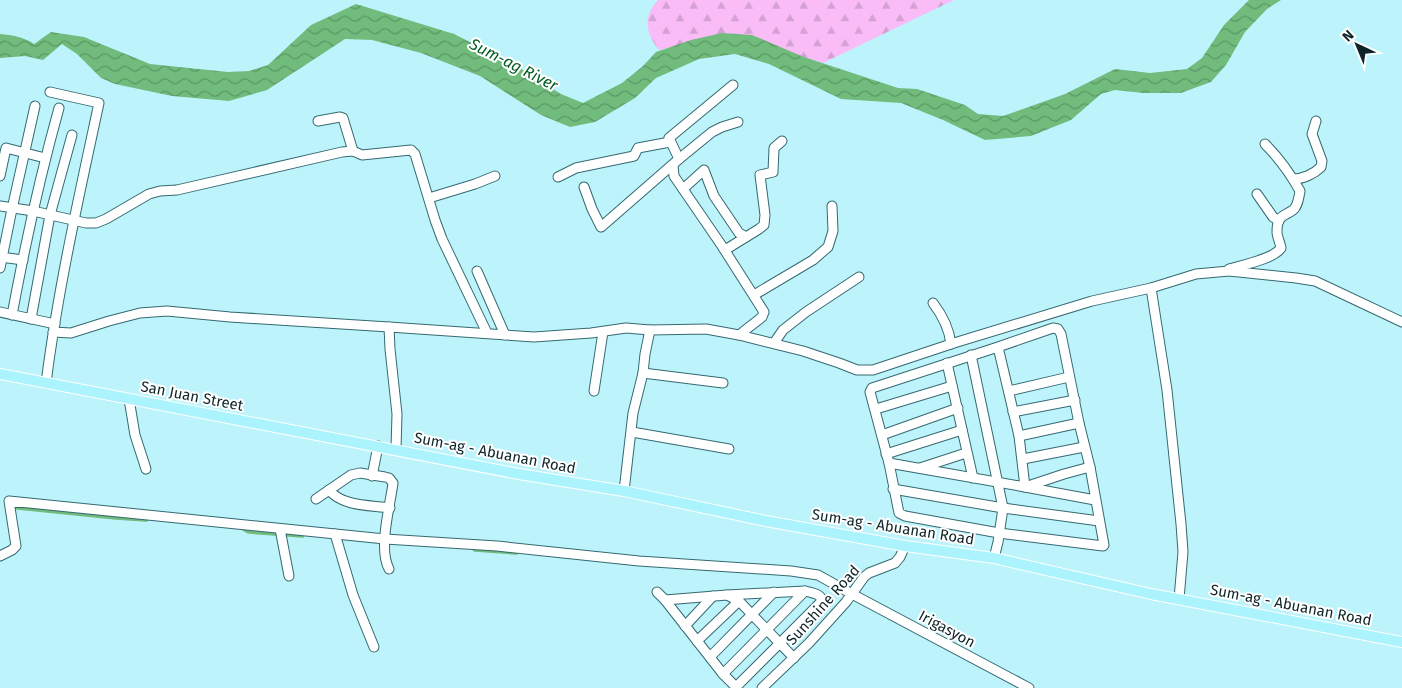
<svg xmlns="http://www.w3.org/2000/svg" width="1402" height="688" viewBox="0 0 1402 688" font-family="'Fira Sans',sans-serif">
<style>
.forest{fill:url(#forest-firs)}
.water{fill:url(#water-waves)}
.lines{fill:none;stroke-linecap:round;stroke-linejoin:round}
.canal{stroke:#71bb7c;stroke-width:5.5}
.minor-casing{stroke:#356971;stroke-width:11}
.major-casing{stroke:#fff;stroke-width:12}
.minor{stroke:#fff;stroke-width:9}
.major{stroke:#abf3fd;stroke-width:10}
.labels{text-anchor:middle;stroke-width:4;stroke-linejoin:round;paint-order:stroke}
.street-label{font-size:15px;fill:#0e2427;stroke:#fff}
.water-label{font-size:16px;font-style:italic;fill:#055c22;stroke:#fff}
</style>
<defs>
<pattern id="forest-firs" width="22" height="20" patternUnits="userSpaceOnUse" patternTransform="scale(1.25)"><rect width="22" height="20" fill="#f9bcf7"/><path d="M5 1l3.5 6h-7zM16 11l3.5 6h-7z" fill="#d4a1d4"/></pattern>
<pattern id="water-waves" width="16" height="10" patternUnits="userSpaceOnUse" patternTransform="scale(1.25)"><rect width="16" height="10" fill="#71bb7c"/><path d="M0 5q4-4 8 0t8 0" fill="none" stroke="#5b9866"/></pattern>
</defs>
<rect width="100%" height="100%" fill="#bdf4fc"/>
<!-- forest -->
<path class="forest" d="M658,0H954L823,63L804,57L671,47L659,50C645,33 643,16 658,0Z"/>
<!-- water -->
<path class="water" d="M1249,0H1281L1267,9L1245,32L1226,65L1211,82L1181,93H1143L1115,90L1101,94L1071,120L1031,136L985,140L943,120L901,103L841,99L769,64L735,54L699,59L656,78L635,98L595,122L570,127L541,115L480,76L421,53L372,40L345,39L267,90L229,101L172,96L115,84L101,78L77,54L62,44L43,60L25,56L0,58V34C12,35 24,37 34,44L51,32L84,37L150,64L228,72L249,71L268,65L311,25L356,4L454,34L512,63L561,94L583,103L622,83L642,67L656,52L691,40L722,33L752,35L804,57L898,88L917,89L965,105L978,114L1003,116L1065,94L1115,69L1150,73L1187,69L1202,58L1224,25Z"/>
<g class="lines">
<!-- canal -->
<g class="canal">
<polyline points="8,506 116,517 146,519"/>
<polyline points="242,527 249,531 302,535"/>
<polyline points="475,549 516,552"/>
</g>
<defs>
<g id="minor">
<polyline points="318,121 340,117 343,118 353,151"/>
<polyline points="679,159 669,138 733,85"/>
<polyline points="673,165 674,176 722,246 764,312 762,317 739,335"/>
<polyline points="0,176 6,148 45,158"/>
<polyline points="558,177 576,168 634,156 638,148 670,142"/>
<path d="M1293,179C1303,179 1314,174 1321,167L1322,161L1312,134L1316,121"/>
<polyline points="584,187 592,209 601,227 679,159 712,132 722,127 738,122"/>
<polyline points="683,189 704,170 714,196 739,233 746,237"/>
<polyline points="1257,194 1273,217 1279,221"/>
<polyline points="429,198 475,184 495,176"/>
<polyline points="0,206 33,211 86,223 96,223 106,219 149,194 160,191 177,190 342,152 353,151 362,155 411,150 415,154 435,220 442,239 487,333"/>
<polyline points="725,250 759,229 764,225 765,215 760,175 773,172 774,148 782,141"/>
<polyline points="0,257 23,260"/>
<polyline points="0,268 12,209 35,106"/>
<path d="M1229,269C1242,265 1274,259 1281,248C1280,242 1277,237 1277,232C1277,215 1283,217 1293,210C1298,206 1299,197 1300,191C1290,173 1279,158 1265,144"/>
<polyline points="477,271 505,335"/>
<polyline points="1151,288 1167,390 1181,524 1183,552 1179,599"/>
<polyline points="754,295 813,260 828,247 833,231 832,206"/>
<path d="M933,303C943,316 949,328 951,344"/>
<polyline points="0,312 55,324"/>
<path d="M12,315C25,245 40,176 59,108"/>
<polyline points="31,319 50,215 72,135"/>
<polyline points="389,327 534,337 591,333 626,328 650,330 706,329 739,335 803,351 839,363 857,370 873,370 954,343 1092,301 1151,288 1196,274 1229,271 1296,278 1315,281 1402,322"/>
<polyline points="53,332 71,333 109,321 140,313 167,311 230,317 389,327 390,349 397,414 396,449"/>
<polyline points="774,343 783,330 806,312 859,277"/>
<polyline points="998,347 1053,328 1058,329 1061,334 1079,423 1090,467 1104,545 1103,546 999,533 905,516 899,513 889,463 870,392 872,388 998,347 1019,436 1025,487 1095,500"/>
<polyline points="971,355 1003,508 998,542 994,558"/>
<polyline points="947,363 973,478"/>
<polyline points="643,373 723,383"/>
<path d="M46,383C58,289 79,196 99,103L50,92"/>
<polyline points="594,391 603,332"/>
<polyline points="1009,391 1069,377"/>
<polyline points="129,399 135,435 146,469"/>
<polyline points="876,409 952,386"/>
<polyline points="1013,412 1075,400"/>
<polyline points="632,432 729,449"/>
<polyline points="882,435 958,408"/>
<polyline points="1019,436 1079,423"/>
<polyline points="886,454 962,430"/>
<polyline points="1023,459 1084,447"/>
<polyline points="889,463 1025,487 1064,474 1090,467"/>
<polyline points="920,468 966,453"/>
<polyline points="372,476 378,446"/>
<polyline points="893,489 1003,508 1099,521"/>
<path d="M329,490C343,507 370,505 390,508"/>
<polyline points="624,491 633,413 643,373 645,354 650,330"/>
<path d="M316,499L351,475L360,473L385,477L389,478L393,483C390,507 378,548 389,569"/>
<polyline points="280,529 289,576"/>
<polyline points="335,534 353,595 374,647"/>
<polyline points="0,556 12,550 16,546 9,501 385,539 497,546 639,561 791,571 818,575 852,594 1029,688"/>
<path d="M657,592L665,600L723,674L736,687L820,603L822,600C820,593 811,593 805,591L727,595"/>
<polyline points="665,600 727,595 739,601 794,658"/>
<polyline points="685,626 713,596"/>
<polyline points="697,641 739,601"/>
<polyline points="710,657 774,592"/>
<polyline points="723,674 805,591"/>
<polyline points="762,688 809,643 846,602 864,577 869,573 895,563 900,557 905,546"/>
</g>
<polyline id="major" points="0,374 519,474 624,491 766,521 905,546 994,558 1151,594 1402,642"/>
</defs>
<!-- minor casing -->
<use href="#minor" class="minor-casing"/>
<!-- major casing -->
<use href="#major" class="major-casing"/>
<!-- minor -->
<use href="#minor" class="minor"/>
<!-- major -->
<use href="#major" class="major"/>
</g>
<g class="labels">
<!-- street labels -->
<g class="street-label">
<text transform="translate(192 396) rotate(11)" y="5">San Juan Street</text>
<text transform="translate(495 453) rotate(11)" y="5">Sum-ag - Abuanan Road</text>
<text transform="translate(893 527) rotate(9)" y="5">Sum-ag - Abuanan Road</text>
<text transform="translate(823 605) rotate(-48)" y="5">Sunshine Road</text>
<text transform="translate(1291 605) rotate(11)" y="5">Sum-ag - Abuanan Road</text>
<text transform="translate(947 629) rotate(28)" y="5">Irigasyon</text>
</g>
<!-- water labels -->
<g class="water-label">
<text transform="translate(514 64) rotate(27)" y="6">Sum-ag River</text>
</g>
</g>
<!-- north arrow -->
<g transform="translate(1357 45) rotate(316)" stroke="#ffffff" stroke-width="4" paint-order="stroke">
<path d="M0-4L9 19L0 12L-9 19Z" fill="#0e2427"/>
<text y="-8" font-size="14" font-weight="bold" text-anchor="middle" fill="#0e2427">N</text>
</g>
</svg>
